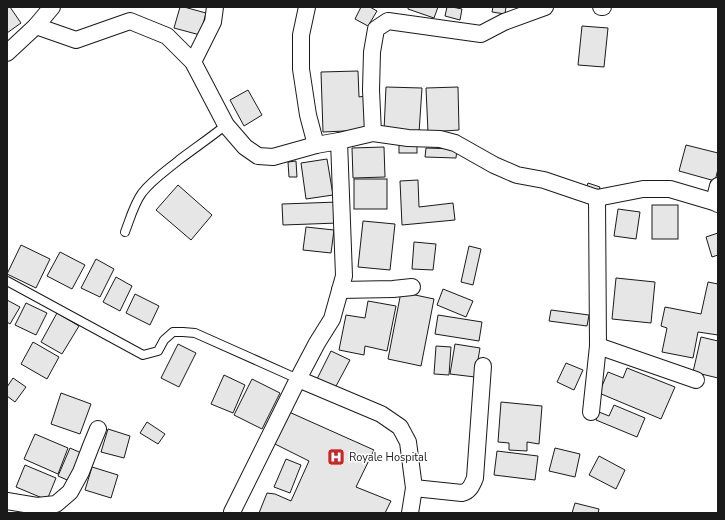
<svg xmlns="http://www.w3.org/2000/svg" width="725" height="520" viewBox="0 0 725 520" font-family="'Nunito Sans',sans-serif">
<style>
.building{fill:#e6e6e6;stroke:#1a1a1a}
.lines{fill:none;stroke-linecap:round;stroke-linejoin:round}
.lane-casing{stroke:#1a1a1a;stroke-width:10}
.street-casing{stroke:#1a1a1a;stroke-width:18}
.lane{stroke:#fff;stroke-width:8}
.street{stroke:#fff;stroke-width:16}
.labels{text-anchor:middle;stroke-width:3;stroke-linejoin:round;paint-order:stroke}
.poi-label{font-size:11px;fill:#1a1a1a;stroke:#fff;text-anchor:start}
</style>
<rect width="100%" height="100%" fill="#fff"/>
<!-- building -->
<g class="building">
<polygon points="7,7 10,7 21,23 7,33"/>
<polygon points="180,7 184,7 206,13 200,35 174,28"/>
<polygon points="361,7 370,7 377,11 368,26 355,19"/>
<polygon points="408,7 438,7 434,18 408,9"/>
<polygon points="447,7 452,7 462,9 460,20 445,16"/>
<polygon points="493,7 506,7 505,14 492,12"/>
<polygon points="582,26 608,28 604,67 578,65"/>
<polygon points="358,71 359,97 365,96 366,130 323,132 321,72"/>
<polygon points="386,87 422,88 419,133 384,131"/>
<polygon points="458,87 459,130 428,132 426,88"/>
<polygon points="248,90 262,115 244,126 230,100"/>
<rect x="399" y="144" width="18" height="9"/>
<polygon points="686,145 718,153 718,169 715,181 679,171"/>
<polygon points="384,147 385,177 353,178 352,148"/>
<polygon points="426,148 457,149 456,158 425,157"/>
<polygon points="327,159 333,195 306,199 301,163"/>
<polygon points="296,161 297,177 289,177 288,162"/>
<rect x="354" y="179" width="33" height="30"/>
<polygon points="418,180 419,207 453,203 455,220 402,225 400,181"/>
<polygon points="588,183 600,187 597,196 585,191"/>
<polygon points="178,185 212,215 191,240 156,210"/>
<polygon points="338,202 338,223 283,225 282,204"/>
<rect x="652" y="205" width="26" height="34"/>
<polygon points="618,209 640,212 636,239 614,236"/>
<polygon points="363,221 395,224 390,270 358,267"/>
<polygon points="306,227 334,230 331,253 303,250"/>
<polygon points="718,233 718,255 712,257 706,237"/>
<polygon points="414,242 436,244 433,270 412,269"/>
<polygon points="21,245 50,259 36,288 7,274"/>
<polygon points="469,246 481,249 473,285 461,282"/>
<polygon points="60,252 85,265 72,289 47,276"/>
<polygon points="96,259 114,269 100,297 81,288"/>
<polygon points="116,277 132,286 120,311 103,302"/>
<polygon points="616,278 655,282 651,323 612,319"/>
<polygon points="708,282 718,284 718,335 698,332 693,358 662,352 667,328 661,326 665,307 701,314"/>
<polygon points="443,289 473,301 466,317 437,305"/>
<polygon points="401,292 434,299 421,366 388,359"/>
<polygon points="135,294 159,306 150,325 126,313"/>
<polygon points="7,300 20,307 10,324 7,322"/>
<polygon points="368,301 396,306 387,351 365,346 364,355 339,350 346,315 365,318"/>
<polygon points="26,303 47,313 36,335 15,325"/>
<polygon points="551,310 589,315 587,326 549,321"/>
<polygon points="57,313 79,326 62,354 41,342"/>
<polygon points="438,315 482,322 479,341 435,334"/>
<polygon points="701,337 718,341 718,378 693,372"/>
<polygon points="33,342 59,357 47,379 21,364"/>
<polygon points="178,344 196,353 179,387 161,378"/>
<polygon points="455,344 480,348 475,377 450,374"/>
<polygon points="436,346 451,347 449,375 434,374"/>
<polygon points="331,351 350,360 335,388 317,379"/>
<polygon points="566,363 583,370 574,390 557,382"/>
<polygon points="627,368 675,387 661,419 599,393 608,372 623,378"/>
<polygon points="224,375 245,385 233,413 211,404"/>
<polygon points="13,378 26,387 15,402 7,396 7,387"/>
<polygon points="252,379 280,393 262,429 234,415"/>
<polygon points="61,393 91,404 80,434 51,424"/>
<polygon points="501,402 542,406 539,444 527,442 527,451 509,450 509,443 498,442"/>
<polygon points="614,405 645,418 637,437 596,420 599,412 609,416"/>
<polygon points="289,412 374,450 356,487 391,501 385,513 259,513 267,493 275,494 291,501 309,461 275,444"/>
<polygon points="147,422 165,434 158,444 140,433"/>
<polygon points="108,429 130,436 124,458 101,452"/>
<polygon points="35,434 68,448 58,474 24,459"/>
<polygon points="70,448 86,455 74,483 58,476"/>
<polygon points="555,448 580,454 575,477 549,471"/>
<polygon points="497,451 538,456 535,480 494,475"/>
<polygon points="599,456 625,470 616,489 589,475"/>
<polygon points="286,459 301,465 290,493 274,487"/>
<polygon points="25,465 56,478 47,500 16,487"/>
<polygon points="92,467 118,475 111,498 85,490"/>
<polygon points="575,503 599,509 598,513 572,513"/>
</g>
<g class="lines">
<defs>
<g id="lane">
<path d="M125,232C130,219 134,204 142,193C152,180 167,170 179,160C195,148 211,137 226,125"/>
<polyline points="7,281 143,355 158,351 164,340 173,332 183,332 195,333 298,379"/>
</g>
<g id="street">
<polyline points="307,7 301,35 301,69 308,115 316,145"/>
<polyline points="601,7 603,7"/>
<polyline points="36,26 76,40 130,21 167,36 193,62 226,125 245,147 258,156 273,157 316,145 339,141 344,276 332,319 317,343 298,379 381,414 400,427 408,442 414,488 410,513"/>
<polyline points="7,53 36,26 52,7"/>
<polyline points="193,62 213,22 215,7"/>
<polyline points="373,133 371,90 372,52 376,29 388,21 481,34 504,22 545,7"/>
<polyline points="339,141 373,133 408,138 440,139 455,143 494,165 517,175 544,180 597,198 643,189 670,189 714,202 718,204"/>
<polyline points="714,202 718,186"/>
<polyline points="340,290 393,289 412,287"/>
<polyline points="598,346 696,380"/>
<polyline points="591,412 598,346 597,198"/>
<path d="M414,488L462,493C470,491 472,485 475,478L483,366"/>
<polyline points="7,501 37,506 56,504 70,492 81,472 91,446 98,429"/>
<polyline points="232,512 298,379"/>
</g>
</defs>
<!-- lane casing -->
<use href="#lane" class="lane-casing"/>
<!-- street casing -->
<use href="#street" class="street-casing"/>
<!-- lane -->
<use href="#lane" class="lane"/>
<!-- street -->
<use href="#street" class="street"/>
</g>
<!-- icons -->
<defs>
<symbol id="hospital-square" viewBox="-11 -11 22 22"><rect x="-9" y="-9" width="18" height="18" rx="4" fill="#c62828" stroke="#fff"/><path d="M-5-5h3v3.5h4V-5h3V5h-3V1.5h-4V5h-3Z" fill="#fff"/></symbol>
</defs>
<g fill-rule="evenodd">
<use href="#hospital-square" x="326" y="447" width="20" height="20"/>
</g>
<g class="labels">
<!-- poi labels -->
<g class="poi-label">
<text x="349" y="461">Royale Hospital</text>
</g>
</g>
<!-- border -->
<rect width="725" height="520" fill="none" stroke="#1a1a1a" stroke-width="16"/>
</svg>
